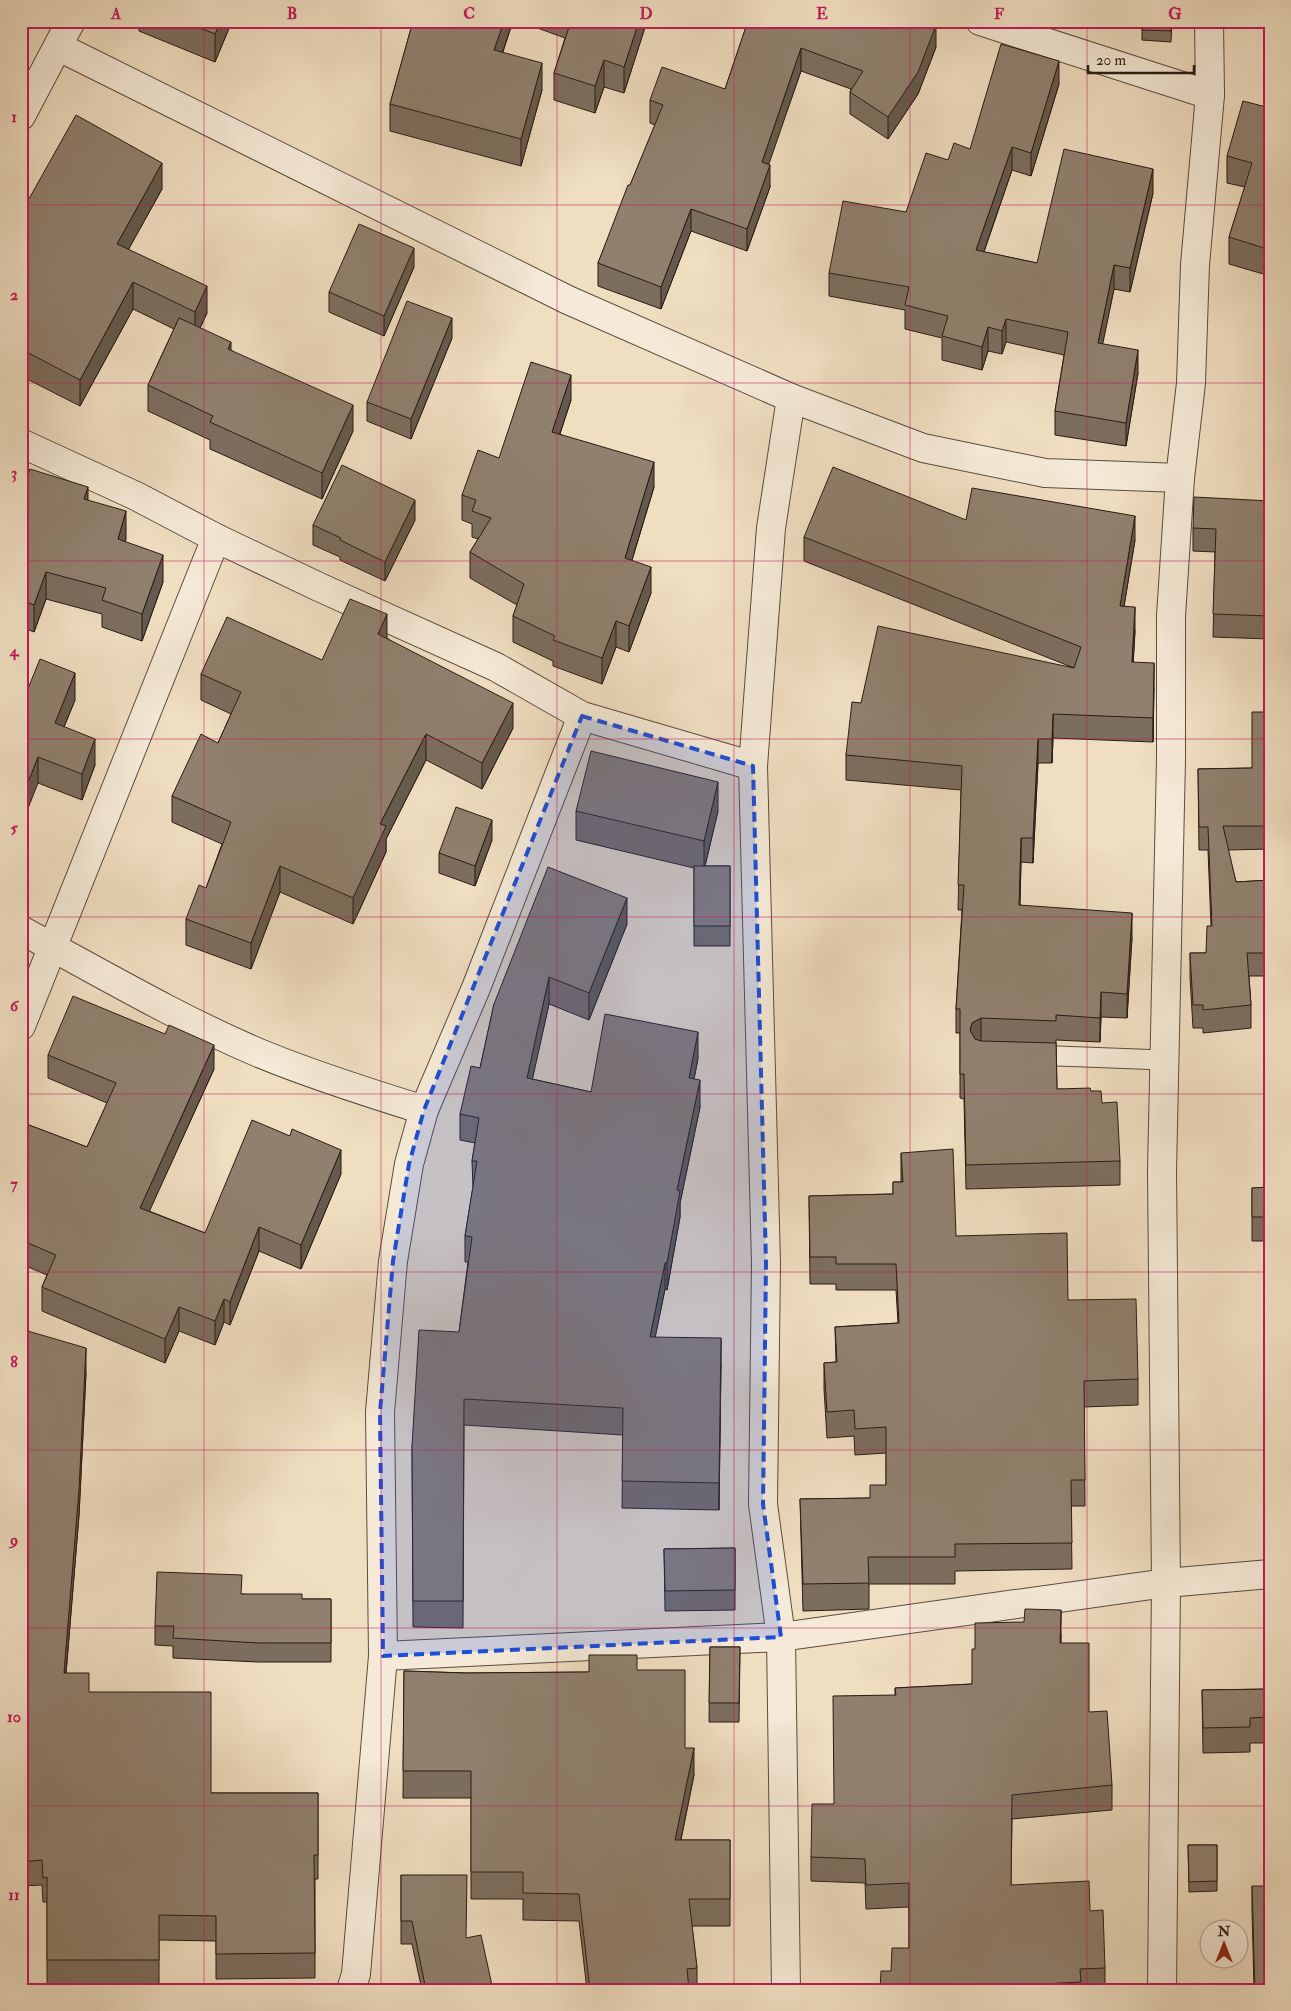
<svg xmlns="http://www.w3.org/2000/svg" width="1291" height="2011" viewBox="0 0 1291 2011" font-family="'IM FELL Double Pica',serif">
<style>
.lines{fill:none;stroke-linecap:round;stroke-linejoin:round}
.lane-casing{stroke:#5a4c40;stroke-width:21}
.street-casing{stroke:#5a4c40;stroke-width:30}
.lane{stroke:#f5ead7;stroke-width:19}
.street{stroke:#f5ead7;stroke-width:28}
.wall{fill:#7c6e5f;stroke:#281b15}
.shaded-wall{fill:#655a4d;stroke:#281b15}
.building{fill:#90806e;stroke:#281b15}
.marked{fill:#1d4ed8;fill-opacity:0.2;stroke:#1d4ed8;stroke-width:4;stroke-dasharray:10 6;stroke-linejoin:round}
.grid{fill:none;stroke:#c2185b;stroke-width:1;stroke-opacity:0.55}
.neatline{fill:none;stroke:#c2185b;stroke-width:2}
.grid-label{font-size:16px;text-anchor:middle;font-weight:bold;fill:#c2185b}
</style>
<rect width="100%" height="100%" fill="#f0dec1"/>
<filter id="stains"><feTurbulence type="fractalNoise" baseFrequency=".004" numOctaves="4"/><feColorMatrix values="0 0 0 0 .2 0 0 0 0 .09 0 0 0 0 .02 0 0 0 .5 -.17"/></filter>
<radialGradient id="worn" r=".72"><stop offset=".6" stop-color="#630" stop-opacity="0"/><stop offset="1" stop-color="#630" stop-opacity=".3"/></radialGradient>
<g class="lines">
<defs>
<polyline id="lane" points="1031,1055 1164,1060"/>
<g id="street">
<polyline points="980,21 1210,95"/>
<polyline points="59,47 568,300 791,398 923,448 1045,473 1180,478"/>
<polyline points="21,116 71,21"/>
<polyline points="21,443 136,496 216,538 319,587 496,667 582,716 753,766"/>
<path d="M21,930C99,972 177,1018 259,1053C312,1075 369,1093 424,1110"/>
<polyline points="21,1026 216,538"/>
<polyline points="383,1656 781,1637 1166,1583 1270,1574"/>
<polyline points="351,1990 356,1974 383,1656 380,1412 393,1261 409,1164 424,1110 476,988 582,716"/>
<polyline points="786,1990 781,1637 763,1504 766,1263 753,766 771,528 791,398"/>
<polyline points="1162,1990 1166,1583 1162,1171 1171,759 1171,616 1180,478 1191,383 1195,265 1210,95 1209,21"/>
</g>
</defs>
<!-- lane casing -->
<use href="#lane" class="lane-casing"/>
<!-- street casing -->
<use href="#street" class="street-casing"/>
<!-- lane -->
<use href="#lane" class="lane"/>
<!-- street -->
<use href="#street" class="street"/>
</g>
<!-- wall -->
<g class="wall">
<polygon points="139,21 232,21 215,62 139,31"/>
<polygon points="413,21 513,21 503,52 542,90 521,166 390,131 390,104"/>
<polygon points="518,21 647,21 624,93 604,87 595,113 554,100 554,73 565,38"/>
<polygon points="748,21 936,47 918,94 888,139 850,114 850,92 851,89 801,71 768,164 770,187 747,251 691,231 661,309 598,286 598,263 655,125 650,123 650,100 725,89"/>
<polygon points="1142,21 1172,21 1171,42 1142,40"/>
<polygon points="1270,31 1270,77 1265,76 1265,50"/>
<polygon points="1059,84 1031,176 1012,170 984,252 1037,263 1153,193 1130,292 1114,289 1102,344 1138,373 1126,446 1055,435 1055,411 1064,355 1006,342 1002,354 988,351 982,370 942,360 942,338 905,329 905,310 829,296 829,273 906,212 948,160 970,149"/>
<polygon points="1270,108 1270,276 1229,264 1229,237 1245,187 1227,183 1227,156"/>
<polygon points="162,189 128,250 207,313 200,328 231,350 353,431 322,499 210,449 210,440 148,411 148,385 174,329 133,309 80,406 21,376 21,213"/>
<polygon points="414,267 384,336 329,312 329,292"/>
<polygon points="452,338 411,439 367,421 367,402"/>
<polygon points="571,400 560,434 654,487 632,560 651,593 629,652 616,647 602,684 553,666 553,661 513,642 513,616 517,605 470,578 470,552 478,539 472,537 472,524 462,520 462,495 499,458"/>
<polygon points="21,498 88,501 126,539 125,541 163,582 142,641 102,627 102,614 46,599 34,632 21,627"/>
<polygon points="1270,501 1270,849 1228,850 1236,882 1270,880 1270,976 1249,976 1251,1005 1251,1028 1203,1033 1203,1028 1193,1028 1190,977 1190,953 1206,953 1211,926 1208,850 1199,850 1198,769 1252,768 1267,712 1269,639 1213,637 1215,552 1193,551 1193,528"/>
<polygon points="415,520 385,581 340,560 340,557 313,545 313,525"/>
<polygon points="966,520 1135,540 1124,606 1135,631 1133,662 1154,687 1153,742 1053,738 1052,763 1038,763 1033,863 1021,862 1020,905 1132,937 1127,1018 1101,1017 1100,1042 1056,1040 1057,1089 1091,1091 1102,1103 1120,1161 1120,1185 966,1189 964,1099 960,1098 960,1033 956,1033 956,1009 962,910 958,910 961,790 846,780 846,755 861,703 1074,668 804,561 804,537"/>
<polygon points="387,638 513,728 482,789 426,760 386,839 386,852 353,924 280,892 251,969 186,945 186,919 206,888 222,844 172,822 172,796 218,743 231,714 201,700 201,674 322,660"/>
<polygon points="75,700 64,727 95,765 82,800 38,783 21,706"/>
<polygon points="576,811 718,811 705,866 730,866 730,946 694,946 694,868 576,840"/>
<polygon points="492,840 475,886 439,873 439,853"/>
<polygon points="627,924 589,1020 549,1004 532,1079 591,1092 698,1058 694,1079 700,1107 680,1203 680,1217 667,1290 665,1289 655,1337 721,1364 719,1510 622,1508 623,1435 464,1425 463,1628 413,1627 412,1446 459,1332 468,1262 465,1262 465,1236 473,1187 472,1161 475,1143 460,1140 460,1114 480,1068 494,1004"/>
<polygon points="48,1055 214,1069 149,1211 205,1233 341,1174 301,1269 259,1251 230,1325 224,1322 215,1345 179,1331 165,1363 42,1311 42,1287 47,1275 21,1264 21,1122 87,1147 107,1103 48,1078"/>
<polygon points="901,1153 956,1236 1068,1300 1138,1379 1138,1405 1084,1407 1085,1506 1071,1506 1072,1569 955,1571 955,1584 869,1584 869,1609 803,1611 800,1499 870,1498 886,1485 886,1453 855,1455 854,1436 827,1438 824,1389 824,1363 836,1362 835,1327 898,1323 896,1290 836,1290 836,1284 810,1284 809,1196 893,1194 893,1182 901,1182"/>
<polygon points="1270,1187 1270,1287 1269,1287 1269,1241 1252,1241 1252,1188"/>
<polygon points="21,1329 86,1373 79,1515 66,1673 89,1692 211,1793 318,1793 318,1879 315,1879 315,1978 216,1979 216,1941 159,1940 159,1985 47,1985 47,1902 43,1902 42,1885 21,1886"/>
<polygon points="735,1548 735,1610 665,1611 664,1549"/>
<polygon points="242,1594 302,1599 331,1599 331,1662 258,1662 173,1658 173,1646 155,1645 155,1626"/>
<polygon points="1061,1634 1061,1643 1089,1712 1112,1785 1112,1810 1012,1819 1011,1885 1090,1911 1105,1968 1105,1990 880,1990 891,1971 909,1948 909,1907 866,1909 865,1883 811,1881 811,1857 834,1804 895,1695 895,1688 972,1684 975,1649"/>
<polygon points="710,1647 740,1647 739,1722 709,1722"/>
<polygon points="637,1670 685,1748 694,1775 681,1840 730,1840 730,1926 692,1926 697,1968 697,1990 587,1990 579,1921 523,1920 523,1899 471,1899 471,1798 403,1798 404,1671 466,1673 589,1672"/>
<polygon points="1270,1689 1270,1743 1250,1743 1250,1752 1203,1753 1202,1690"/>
<polygon points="1188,1845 1217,1845 1217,1891 1189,1892"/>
<polygon points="401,1875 466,1938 493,1990 422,1990 412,1944 401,1944"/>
<polygon points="1252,1886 1270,1990 1254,1990 1252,1911"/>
</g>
<!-- shaded-wall -->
<g class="shaded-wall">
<polygon points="221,21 232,21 215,62 215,34"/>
<polygon points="504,21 513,21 494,77 494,50"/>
<polygon points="639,21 647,21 624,93 624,67"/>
<polygon points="936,25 936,47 918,94 888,139 888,117"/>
<polygon points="801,48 801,71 762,184 762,162"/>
<polygon points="604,60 604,87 595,113 595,86"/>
<polygon points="1059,61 1059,84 1031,176 1031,153"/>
<polygon points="542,63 542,90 521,166 521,139"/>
<polygon points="1012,147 1012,170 976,274 976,250"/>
<polygon points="162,163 162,189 117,270 117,244"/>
<polygon points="770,165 770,187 747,251 747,229"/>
<polygon points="1153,169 1153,193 1130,292 1130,268"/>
<polygon points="691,209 691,231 661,309 661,287"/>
<polygon points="414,248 414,267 384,336 384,316"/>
<polygon points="1114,265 1114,289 1098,367 1098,343"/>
<polygon points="133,282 133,309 80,406 80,380"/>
<polygon points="207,286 207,313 195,339 195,312"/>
<polygon points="452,318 452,338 411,439 411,419"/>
<polygon points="1006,319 1006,342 1002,354 1002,331"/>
<polygon points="988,327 988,351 982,370 982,347"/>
<polygon points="231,342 231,369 228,349"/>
<polygon points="1138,350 1138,373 1126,446 1126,423"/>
<polygon points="571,375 571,400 552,457 552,432"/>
<polygon points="353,405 353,431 322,499 322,473"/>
<polygon points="654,462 654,487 625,583 625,558"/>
<polygon points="88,487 88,514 84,499"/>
<polygon points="415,500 415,520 385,581 385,562"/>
<polygon points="126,511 126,539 118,566 118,539"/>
<polygon points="1135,516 1135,540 1120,630 1120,606"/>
<polygon points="163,555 163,582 142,641 142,614"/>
<polygon points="651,567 651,593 629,652 629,626"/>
<polygon points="46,572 46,599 34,632 34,605"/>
<polygon points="1135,607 1135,631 1132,686 1132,662"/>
<polygon points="387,614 387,640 378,634"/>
<polygon points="616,621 616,647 602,684 602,658"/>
<polygon points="1154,663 1154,687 1153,742 1153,718"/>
<polygon points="75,673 75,700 55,749 55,723"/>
<polygon points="513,703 513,728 482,789 482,763"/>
<polygon points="1053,714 1053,738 1052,763 1052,739"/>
<polygon points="426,734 426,760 386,839 386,852 353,924 353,898 380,824"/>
<polygon points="95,739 95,765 82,800 82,774"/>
<polygon points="1038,739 1038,763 1033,863 1033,838"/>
<polygon points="38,757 38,783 21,826 21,800"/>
<polygon points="718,782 718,811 704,870 704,841"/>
<polygon points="492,820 492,840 475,886 475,866"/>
<polygon points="1021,838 1021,862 1019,929 1019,905"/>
<polygon points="280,866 280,892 251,969 251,943"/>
<polygon points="627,898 627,924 589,1020 589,993"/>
<polygon points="1132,913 1132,937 1127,1018 1127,994"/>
<polygon points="549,977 549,1004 527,1104 527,1078"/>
<polygon points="1101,992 1101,1017 1100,1042 1100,1018"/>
<polygon points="981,1018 981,1043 972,1048 970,1030 972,1023"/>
<polygon points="698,1032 698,1058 689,1105 689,1078"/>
<polygon points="214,1045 214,1069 140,1232 140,1208"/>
<polygon points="700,1080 700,1107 680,1203 680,1217 667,1290 667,1263 677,1190"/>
<polygon points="341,1150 341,1174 301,1269 301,1245"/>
<polygon points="259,1227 259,1251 230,1325 230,1302"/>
<polygon points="665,1263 665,1289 650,1363 650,1337"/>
<polygon points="224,1299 224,1322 215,1345 215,1321"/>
<polygon points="179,1307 179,1331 165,1363 165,1339"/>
<polygon points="721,1338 721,1364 719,1510 719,1483"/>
<polygon points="86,1348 86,1373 79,1515 64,1698 64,1673"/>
<polygon points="1061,1610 1061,1634 1060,1667 1060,1643"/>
<polygon points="694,1748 694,1775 675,1867 675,1840"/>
</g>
<!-- building -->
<g class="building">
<polygon points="183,21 221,21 215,34"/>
<polygon points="413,21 504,21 494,50 542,63 521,139 390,104"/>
<polygon points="571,21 639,21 624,67 604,60 595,86 554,73"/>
<polygon points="748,21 814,21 817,22 817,21 926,21 936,25 918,72 888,117 850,92 863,71 801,48 762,162 770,165 747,229 691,209 661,287 598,263 628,185 630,185 663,105 650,100 662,67 725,89"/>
<polygon points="1142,21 1171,21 1171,31 1142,30"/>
<polygon points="1270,31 1270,51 1265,50"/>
<polygon points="1001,44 1059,61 1031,153 1012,147 976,250 1037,263 1064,149 1153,169 1130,268 1114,265 1098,343 1138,350 1126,423 1055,411 1068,332 1006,319 1002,331 988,327 982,347 942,336 948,316 905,305 909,287 829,273 843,201 906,212 926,153 948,160 954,143 970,149"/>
<polygon points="1243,101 1270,108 1270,250 1229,237 1252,163 1227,156"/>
<polygon points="76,115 162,163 117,244 207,286 195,312 133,282 80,380 21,349 21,213"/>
<polygon points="359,224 414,248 384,316 329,292"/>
<polygon points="407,301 452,318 411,419 367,402"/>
<polygon points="179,318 231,342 228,349 353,405 322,473 210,422 213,416 148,385"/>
<polygon points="531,362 571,375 552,432 654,462 625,558 651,567 629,626 616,621 602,658 553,640 555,636 513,616 524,584 470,552 491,518 472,511 476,500 462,495 478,450 499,458"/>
<polygon points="342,465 415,500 385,562 340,540 341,538 313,525"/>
<polygon points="833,467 966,520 972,488 1135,516 1120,606 1135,607 1132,662 1154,663 1153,718 1053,714 1052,739 1038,739 1033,838 1021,838 1019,905 1132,913 1127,994 1101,992 1100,1018 1056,1015 1056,1021 981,1018 972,1023 970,1030 975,1039 981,1041 1056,1043 1057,1089 1090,1088 1091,1091 1101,1091 1102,1103 1117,1102 1120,1161 966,1165 964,1074 960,1074 960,1009 956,1009 964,885 958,885 962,766 846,755 852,702 861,703 878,626 1074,668 1081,647 804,537"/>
<polygon points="30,469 88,487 84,499 126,511 118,539 163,555 142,614 102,600 106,588 46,572 34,605 21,600 21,498"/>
<polygon points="1194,497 1270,501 1270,826 1223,826 1236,882 1270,880 1270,953 1247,953 1251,1005 1203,1010 1203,1005 1193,1005 1190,953 1206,953 1207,926 1212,926 1208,827 1199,827 1198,769 1252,768 1252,712 1267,712 1269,616 1213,614 1216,529 1193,528"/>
<polygon points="350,599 387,614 378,634 513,703 482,763 426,734 380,824 386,826 353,898 280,866 251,943 186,919 199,885 206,888 231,822 172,796 201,734 218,743 241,692 201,674 227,617 322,660"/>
<polygon points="40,659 75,673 55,723 95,739 82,774 38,757 21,800 21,706"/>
<polygon points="591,751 718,782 704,841 576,811"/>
<polygon points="456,807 492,820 475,866 439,853"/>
<rect x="694" y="866" width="36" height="60"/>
<polygon points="548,867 627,898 589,993 549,977 527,1078 591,1092 605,1014 698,1032 689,1078 700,1080 677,1190 680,1191 667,1263 665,1263 650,1337 721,1338 719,1483 622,1481 623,1408 464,1399 463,1601 413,1601 412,1446 419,1330 459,1332 472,1237 465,1236 477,1161 472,1161 479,1118 460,1114 471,1066 480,1068 494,1004"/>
<polygon points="73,996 165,1034 169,1025 214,1045 140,1208 205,1233 252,1120 290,1136 292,1129 341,1150 301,1245 259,1227 230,1302 224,1299 215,1321 179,1307 165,1339 42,1287 56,1255 21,1240 21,1122 87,1147 116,1083 48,1055"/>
<polygon points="953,1149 956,1236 1067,1233 1068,1300 1136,1299 1138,1379 1084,1381 1085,1480 1071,1480 1072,1543 955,1544 955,1557 868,1557 869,1583 803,1584 800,1499 870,1498 870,1485 886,1485 886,1427 855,1429 854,1410 827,1412 824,1363 837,1362 835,1327 899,1323 896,1264 836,1264 836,1257 810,1257 809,1196 893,1194 893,1182 903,1182 901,1153"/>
<polygon points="1270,1187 1270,1263 1269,1263 1269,1217 1252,1217 1252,1188"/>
<polygon points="21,1329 86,1348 79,1490 64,1673 89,1673 89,1692 211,1692 211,1793 318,1793 318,1855 314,1855 315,1953 216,1954 216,1916 159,1915 159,1960 47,1960 47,1877 43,1878 42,1860 21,1862"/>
<polygon points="735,1548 735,1590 665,1591 664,1549"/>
<polygon points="157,1572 242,1575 241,1594 302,1594 302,1599 331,1599 331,1643 258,1643 173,1638 174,1626 155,1626"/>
<polygon points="1025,1609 1061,1610 1060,1643 1089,1643 1089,1712 1107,1711 1112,1785 1012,1795 1011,1885 1089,1881 1090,1911 1103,1910 1105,1968 1080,1969 1081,1982 1003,1986 1003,1990 880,1990 881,1971 891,1971 892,1948 909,1948 909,1883 866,1885 865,1859 811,1857 812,1804 834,1804 833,1696 896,1695 895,1688 972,1684 972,1649 975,1649 975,1623 1024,1622"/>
<polygon points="710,1647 740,1647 739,1703 709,1703"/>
<polygon points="589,1655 637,1655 637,1670 685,1670 685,1748 694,1748 675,1840 730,1840 730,1899 689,1899 697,1968 687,1969 689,1990 590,1990 579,1894 523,1893 523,1872 471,1872 471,1771 403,1771 404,1671 466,1673 589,1672"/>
<polygon points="1270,1689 1270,1717 1250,1718 1250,1727 1203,1728 1202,1690"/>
<polygon points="1188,1845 1217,1845 1217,1881 1189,1882"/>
<polygon points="401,1875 467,1875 466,1938 481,1935 493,1990 426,1990 412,1921 401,1921"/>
<polygon points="1252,1886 1270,1886 1270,1990 1255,1990"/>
</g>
<!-- marked area -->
<path class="marked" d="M582,716L753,766L766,1263L763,1504L781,1637L383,1656L380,1412L393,1261L409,1164L424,1110Z"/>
<!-- grid -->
<path class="grid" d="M204,21V1990M381,21V1990M557,21V1990M734,21V1990M910,21V1990M1087,21V1990M21,205H1270M21,383H1270M21,561H1270M21,739H1270M21,917H1270M21,1094H1270M21,1272H1270M21,1450H1270M21,1628H1270M21,1806H1270"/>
<!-- margin -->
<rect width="1291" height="2011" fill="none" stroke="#f0dec1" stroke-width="55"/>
<!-- north arrow -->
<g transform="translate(1224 1944)"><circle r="24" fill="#f5ead7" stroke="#a39789"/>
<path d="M0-4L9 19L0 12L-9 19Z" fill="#8f2418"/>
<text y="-8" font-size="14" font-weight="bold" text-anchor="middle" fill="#281b15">N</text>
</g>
<!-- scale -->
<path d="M1088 65v8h106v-8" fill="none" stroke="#281b15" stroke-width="2.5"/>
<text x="1096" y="65" font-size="15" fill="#281b15" stroke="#f5ead7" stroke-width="4" paint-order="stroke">20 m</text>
<rect x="28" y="28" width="1236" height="1956" class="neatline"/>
<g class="grid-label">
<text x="116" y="19">A</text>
<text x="292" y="19">B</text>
<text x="469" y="19">C</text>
<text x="646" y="19">D</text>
<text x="822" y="19">E</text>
<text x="999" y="19">F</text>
<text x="1175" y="19">G</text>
<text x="14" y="122">1</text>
<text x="14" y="300">2</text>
<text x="14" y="478">3</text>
<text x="14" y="656">4</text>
<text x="14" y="833">5</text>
<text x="14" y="1011">6</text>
<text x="14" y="1189">7</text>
<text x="14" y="1367">8</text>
<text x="14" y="1545">9</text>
<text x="14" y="1722">10</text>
<text x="14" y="1900">11</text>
</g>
<rect width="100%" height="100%" filter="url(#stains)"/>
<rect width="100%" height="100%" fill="url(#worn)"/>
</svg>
